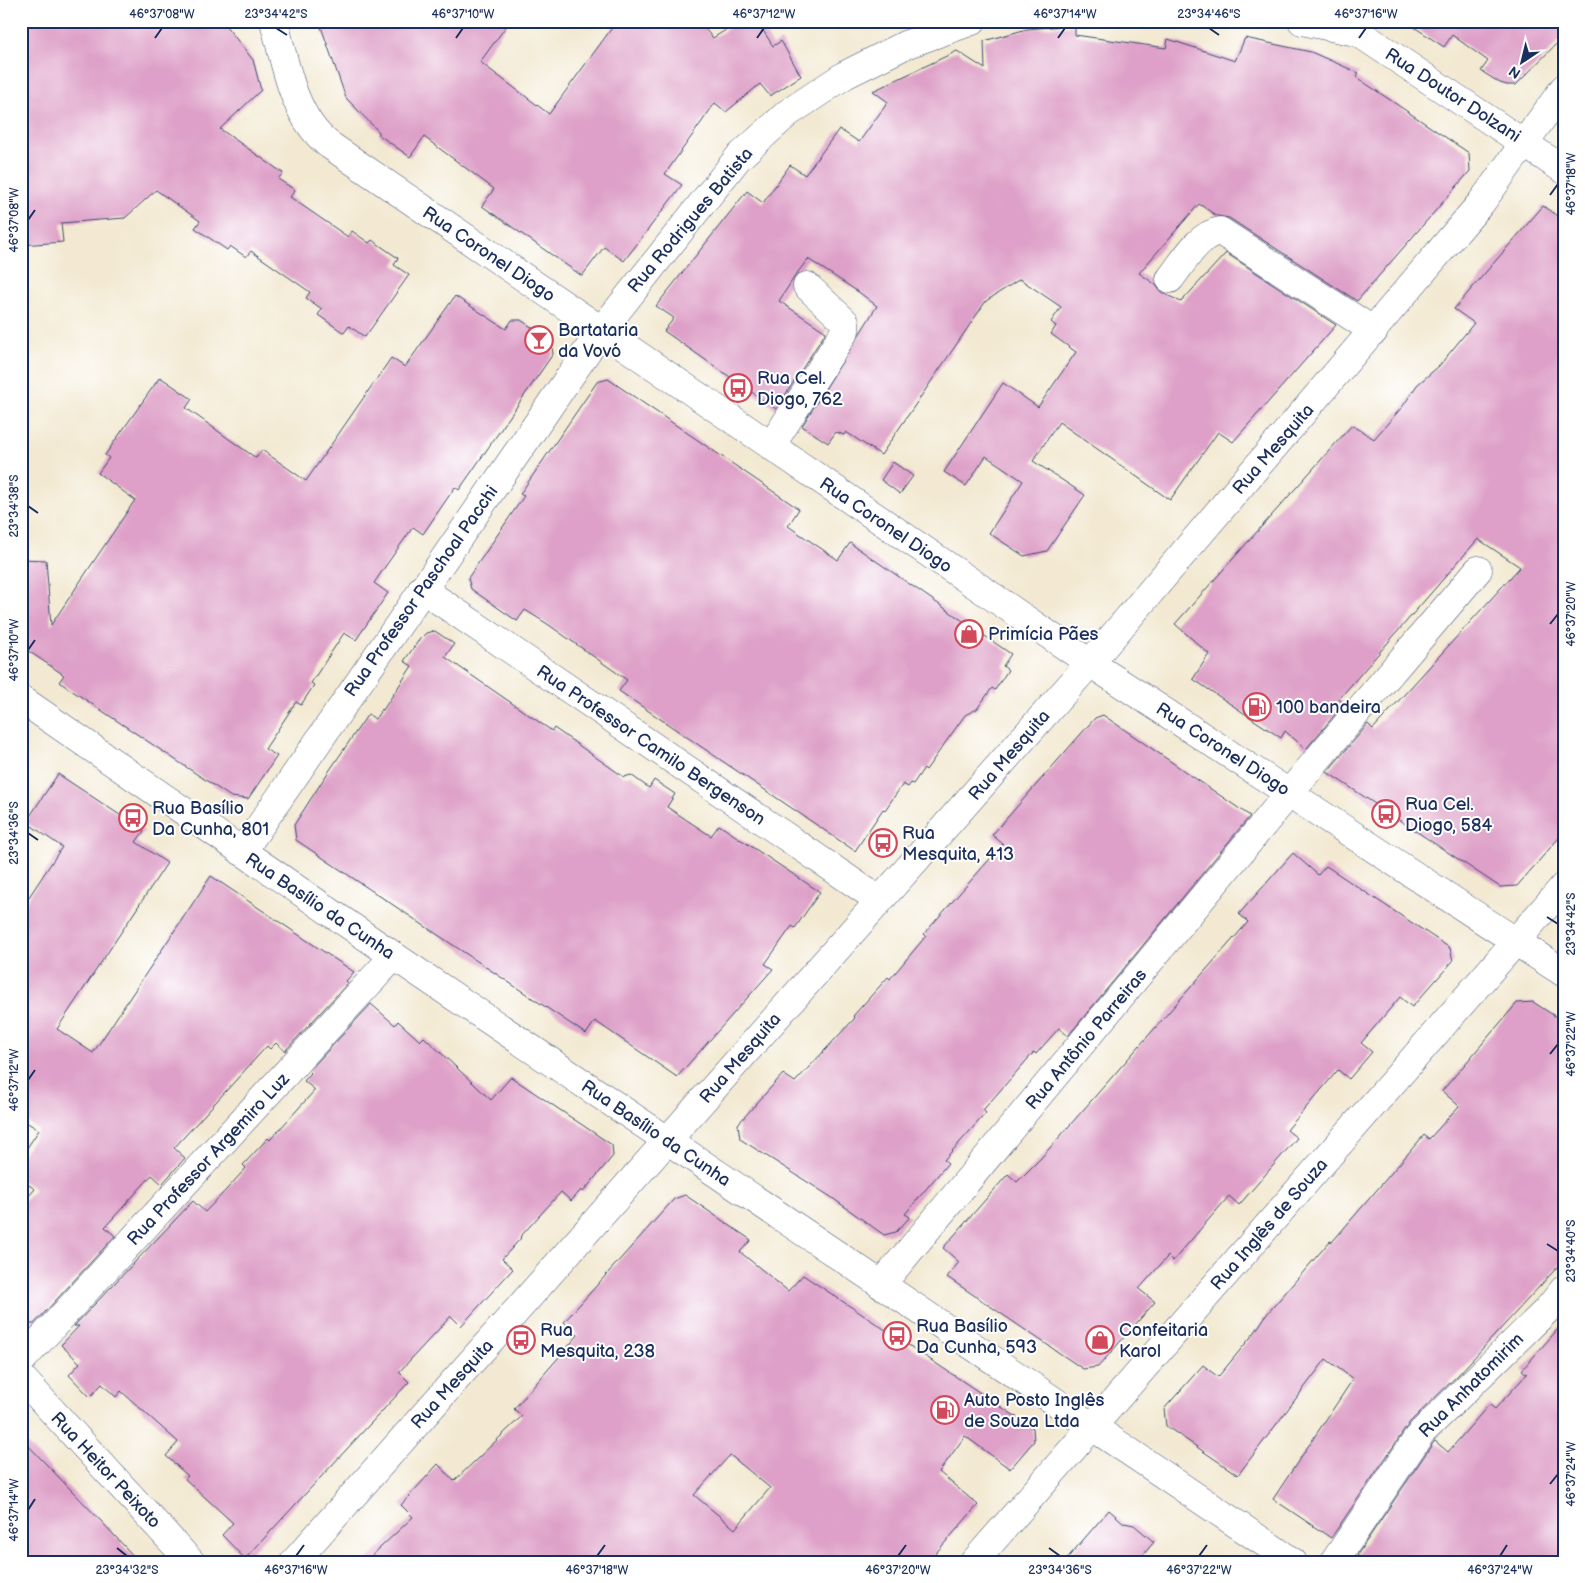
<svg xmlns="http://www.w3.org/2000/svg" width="1585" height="1583" viewBox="0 0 1585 1583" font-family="'Balsamiq Sans',sans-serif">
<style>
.building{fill:#dea0c8;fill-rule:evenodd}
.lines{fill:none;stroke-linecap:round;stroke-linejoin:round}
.minor-casing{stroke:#3b4b6f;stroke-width:29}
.tertiary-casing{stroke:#3b4b6f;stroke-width:29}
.minor{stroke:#fff;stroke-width:28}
.tertiary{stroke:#fff;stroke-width:28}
.ticks{fill:none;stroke:#1b2f5e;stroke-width:2}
.labels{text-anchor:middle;stroke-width:4;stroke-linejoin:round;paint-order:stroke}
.street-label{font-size:18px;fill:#1b2f5e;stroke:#fff}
.poi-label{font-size:18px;fill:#1b2f5e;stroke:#fff;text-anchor:start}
.neatline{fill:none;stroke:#1b2f5e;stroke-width:2}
.ticks-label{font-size:12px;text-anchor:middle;fill:#1b2f5e}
</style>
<rect width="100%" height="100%" fill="#fff"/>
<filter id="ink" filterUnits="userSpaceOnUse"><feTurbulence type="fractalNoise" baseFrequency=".02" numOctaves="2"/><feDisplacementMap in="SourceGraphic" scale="10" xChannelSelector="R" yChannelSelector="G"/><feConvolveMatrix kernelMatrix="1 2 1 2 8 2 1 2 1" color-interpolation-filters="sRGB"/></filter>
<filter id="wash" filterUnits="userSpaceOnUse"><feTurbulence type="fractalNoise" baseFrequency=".0096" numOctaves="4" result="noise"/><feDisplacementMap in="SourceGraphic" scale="20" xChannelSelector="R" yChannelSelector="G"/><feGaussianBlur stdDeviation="1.12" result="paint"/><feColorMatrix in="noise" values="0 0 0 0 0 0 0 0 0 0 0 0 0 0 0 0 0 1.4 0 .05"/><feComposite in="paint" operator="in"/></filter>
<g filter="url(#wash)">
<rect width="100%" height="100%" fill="#f3e9d2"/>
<g id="blocks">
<!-- building -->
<g class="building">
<polygon points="56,21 222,21 253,60 261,90 220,129 283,173 278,179 295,190 290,197 348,237 352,231 369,243 372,240 398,258 394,265 409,275 365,337 349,326 344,333 318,315 322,309 306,298 310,292 251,251 246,257 230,246 227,250 195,228 200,221 156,190 125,218 61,223 63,242 21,245 21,24"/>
<polygon points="319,21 510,21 480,62 549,114 617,21 698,21 713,38 740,21 757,21 773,46 781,41 801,76 770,96 760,84 726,112 715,103 665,174 682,185 624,261 604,247 582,276 482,206 494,189 424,137 410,157 379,135 379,132 346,98"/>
<polygon points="1405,21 1564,21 1564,36 1516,85 1507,85 1500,83 1481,71 1488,61 1452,35 1444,47"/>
<polygon points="1075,25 1075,35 1166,48 1168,39 1235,61 1245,38 1311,52 1359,73 1356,77 1469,153 1470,171 1357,301 1229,218 1217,216 1199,204 1139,273 1156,285 1161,292 1181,302 1226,253 1336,325 1233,442 1218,432 1170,500 1059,422 1033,461 1085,495 1047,551 1024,556 989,533 1023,481 986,456 966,486 944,472 1003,383 1038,407 1076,352 1051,334 1056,326 1051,322 1061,307 1020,279 986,301 881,455 846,432 844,435 836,432 828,443 802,426 877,306 860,293 808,259 795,276 779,301 826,332 776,409 664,331 674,318 656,306 747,191 763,203 790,165 805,175 839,129 859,142 888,102 873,91 957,51 985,69 984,41 1027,29"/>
<polygon points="1543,206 1564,220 1564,832 1517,886 1500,887 1327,772 1368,724 1373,729 1520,567 1478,539 1339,699 1344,704 1306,749 1285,731 1281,738 1193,679 1209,654 1175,624 1352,425 1374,439 1403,406 1417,385 1439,366 1474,323 1454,309"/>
<polygon points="455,296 506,329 512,320 521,320 551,341 553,354 459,490 455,487 423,534 413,527 387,564 374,583 388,593 356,640 344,633 311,683 314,685 301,705 296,702 265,749 277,756 248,799 231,797 59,682 64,675 21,646 21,559 46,560 51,625 135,500 98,473 109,458 105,455 160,377 192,399 186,408 236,444 256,458 262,450 306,481 391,358 405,367"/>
<polygon points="608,379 799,509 788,526 838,560 850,543 1011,654 1003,666 1008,670 995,690 992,688 977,709 965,715 926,770 924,768 913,784 911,783 908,787 903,784 885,810 883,809 855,851 619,691 627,680 546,623 525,610 517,621 471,589 468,578 524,496 520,494 597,382"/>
<polygon points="893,462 913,476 900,494 881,480"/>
<polygon points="435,631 454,644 445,657 552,731 554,728 624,777 631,775 649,788 654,780 675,794 667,807 711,836 719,825 820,892 795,928 792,926 765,964 773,969 677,1077 595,1021 586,1034 296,840 294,825 323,780 368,714 375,719 382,709 383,710 412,666 404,661 419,640 426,633"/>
<polygon points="1103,715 1250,816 1068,1036 1059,1028 1036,1054 1034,1052 983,1110 986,1113 944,1160 948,1163 905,1214 910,1217 896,1232 884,1235 831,1197 740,1139 738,1124 783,1074 795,1082 855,1018 853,1016 888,977 890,979 926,936 924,934 1003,844 992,835 1095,718"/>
<polygon points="58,774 144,831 136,842 167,863 57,1029 93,1053 211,876 354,972 346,981 348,983 285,1051 276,1043 270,1049 267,1046 174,1148 185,1158 162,1184 152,1175 105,1227 115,1236 34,1324 21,1324 21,1205 35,1189 21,1180 21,1157 39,1130 21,1119 21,909 62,847 26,822"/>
<polygon points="1293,853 1318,875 1326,866 1450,948 1453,961 1412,1007 1400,997 1361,1043 1372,1052 1349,1079 1338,1070 1287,1130 1297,1138 1239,1205 1229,1196 1173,1261 1168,1256 1139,1289 1155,1302 1098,1367 1083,1369 947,1277 959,1262 943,1248 1008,1174 1017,1182 1041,1158 1248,922 1239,914"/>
<polygon points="1533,1002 1564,1022 1564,1260 1459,1374 1410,1422 1331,1538 1273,1499 1353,1379 1326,1359 1238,1475 1166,1426 1164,1409 1203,1365 1218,1377 1255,1332 1267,1314 1330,1241 1332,1242 1424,1135 1429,1139 1459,1106 1442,1091 1517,1003"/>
<polygon points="371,1004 395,1025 398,1021 420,1041 424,1037 491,1100 511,1077 612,1145 613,1156 583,1192 581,1190 571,1201 561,1192 520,1237 521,1238 502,1259 513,1269 461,1326 451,1316 399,1372 409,1382 245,1559 222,1535 233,1523 185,1479 188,1476 166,1456 178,1442 121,1391 116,1397 102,1384 90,1397 69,1375 80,1363 61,1345 79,1326 74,1326 193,1201 205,1212 226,1190 246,1168 243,1165 268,1138 270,1140 315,1090 304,1081 311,1073 309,1071"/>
<path d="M685,1195L751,1240L740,1252L788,1291L803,1275L1033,1428L1034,1441L1010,1469L965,1436L939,1472L978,1505L928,1562H365L413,1517L401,1505L438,1464L454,1481L522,1416L514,1409L578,1335L564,1322L674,1199ZM730,1455L770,1488L735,1529L694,1495Z"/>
<polygon points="1564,1322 1564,1562 1367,1562 1357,1555 1433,1443 1435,1441 1448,1452 1487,1407 1490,1405 1495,1409 1527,1374 1522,1370"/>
<polygon points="21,1438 101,1521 139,1562 21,1562"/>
<polygon points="1109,1510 1124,1523 1134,1525 1154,1542 1137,1562 1064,1562"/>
</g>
</g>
</g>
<g filter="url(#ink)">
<use href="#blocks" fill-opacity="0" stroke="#3b4b6f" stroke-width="1"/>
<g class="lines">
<defs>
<g id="minor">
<polyline points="1302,21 1356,32"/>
<polyline points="1341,21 1564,170"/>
<path d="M1170,279C1183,263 1198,234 1220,231L1374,331"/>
<polyline points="771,446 845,331 845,322 842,319 807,286"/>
<polyline points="422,589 879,900"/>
<polyline points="242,852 601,331 738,158 788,113 845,75 905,45 972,21"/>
<polyline points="881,1285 1315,762 1478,570"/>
<polyline points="21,1361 394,956"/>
<polyline points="21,1377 191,1562"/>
<polyline points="294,1562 1090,663 1481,203 1564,88"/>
<polyline points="974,1562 1564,886"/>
<polyline points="1334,1562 1421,1433 1547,1310 1564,1289"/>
</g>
<g id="tertiary">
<path d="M274,21C285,63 293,116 328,144L1090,663L1564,973"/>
<polyline points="21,699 394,956 1293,1562"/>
</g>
</defs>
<!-- minor casing -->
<use href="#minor" class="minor-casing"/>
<!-- tertiary casing -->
<use href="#tertiary" class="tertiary-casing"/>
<!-- minor -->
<use href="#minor" class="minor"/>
<!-- tertiary -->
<use href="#tertiary" class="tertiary"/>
</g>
</g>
<!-- ticks -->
<path class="ticks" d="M276,28L287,35M1209,28L1219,35M155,38L162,28M456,38L463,28M757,38L764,28M1058,38L1065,28M1359,38L1366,28M1550,195L1558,184M28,220L35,210M28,506L38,513M1550,624L1558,614M28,650L35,640M28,833L38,840M1547,917L1558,924M1550,1054L1558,1044M28,1080L35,1070M1547,1244L1558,1251M1550,1484L1558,1474M28,1510L35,1499M117,1548L127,1556M1049,1548L1060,1556M296,1556L304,1545M597,1556L605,1545M898,1556L906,1545M1199,1556L1207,1545M1500,1556L1507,1545"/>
<!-- icons -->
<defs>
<symbol id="bar-ring" viewBox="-11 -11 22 22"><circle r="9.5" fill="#fff" stroke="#d1495b" stroke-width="1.5"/><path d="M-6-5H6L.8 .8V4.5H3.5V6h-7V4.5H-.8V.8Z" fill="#d1495b"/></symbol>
<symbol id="bus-ring" viewBox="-11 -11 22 22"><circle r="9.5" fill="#fff" stroke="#d1495b" stroke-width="1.5"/><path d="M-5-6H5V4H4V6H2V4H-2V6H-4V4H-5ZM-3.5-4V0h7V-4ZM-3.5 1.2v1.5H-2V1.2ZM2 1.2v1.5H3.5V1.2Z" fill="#d1495b"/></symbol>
<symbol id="shop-ring" viewBox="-11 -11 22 22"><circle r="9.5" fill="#fff" stroke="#d1495b" stroke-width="1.5"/><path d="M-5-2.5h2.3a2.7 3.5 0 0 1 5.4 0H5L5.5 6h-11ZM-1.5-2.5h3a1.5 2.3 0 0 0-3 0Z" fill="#d1495b"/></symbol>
<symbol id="fuel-ring" viewBox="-11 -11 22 22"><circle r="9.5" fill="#fff" stroke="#d1495b" stroke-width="1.5"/><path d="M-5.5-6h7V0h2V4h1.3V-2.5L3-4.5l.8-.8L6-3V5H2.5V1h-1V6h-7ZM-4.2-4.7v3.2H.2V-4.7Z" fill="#d1495b"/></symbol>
</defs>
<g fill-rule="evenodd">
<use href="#bar-ring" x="523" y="324" width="32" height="32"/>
<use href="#bus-ring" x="722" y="372" width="32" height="32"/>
<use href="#shop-ring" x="953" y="618" width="32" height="32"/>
<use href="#fuel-ring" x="1241" y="691" width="32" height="32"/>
<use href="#bus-ring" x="1370" y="798" width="32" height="32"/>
<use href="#bus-ring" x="117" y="802" width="32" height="32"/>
<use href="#bus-ring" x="867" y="827" width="32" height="32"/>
<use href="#bus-ring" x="881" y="1320" width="32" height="32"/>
<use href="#bus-ring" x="505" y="1324" width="32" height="32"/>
<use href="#shop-ring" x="1084" y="1324" width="32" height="32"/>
<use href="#fuel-ring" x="929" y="1394" width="32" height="32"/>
</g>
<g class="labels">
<!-- street labels -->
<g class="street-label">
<text transform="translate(1453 95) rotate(33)" y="6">Rua Doutor Dolzani</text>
<text transform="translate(690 220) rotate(-50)" y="6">Rua Rodrigues Batista</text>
<text transform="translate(489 254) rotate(34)" y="6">Rua Coronel Diogo</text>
<text transform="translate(1273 449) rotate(-49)" y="6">Rua Mesquita</text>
<text transform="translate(886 525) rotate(34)" y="6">Rua Coronel Diogo</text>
<text transform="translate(421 591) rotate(-55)" y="6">Rua Professor Paschoal Pacchi</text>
<text transform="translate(651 745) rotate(34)" y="6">Rua Professor Camilo Bergenson</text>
<text transform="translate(1223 749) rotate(33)" y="6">Rua Coronel Diogo</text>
<text transform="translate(1009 755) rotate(-49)" y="6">Rua Mesquita</text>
<text transform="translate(320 906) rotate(34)" y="6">Rua Basílio da Cunha</text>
<text transform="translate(1086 1039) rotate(-50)" y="6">Rua Antônio Parreiras</text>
<text transform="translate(740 1058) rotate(-49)" y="6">Rua Mesquita</text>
<text transform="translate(656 1133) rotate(34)" y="6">Rua Basílio da Cunha</text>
<text transform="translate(208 1159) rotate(-47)" y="6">Rua Professor Argemiro Luz</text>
<text transform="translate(1269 1224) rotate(-49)" y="6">Rua Inglês de Souza</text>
<text transform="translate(452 1384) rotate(-48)" y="6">Rua Mesquita</text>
<text transform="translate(1471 1385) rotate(-45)" y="6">Rua Anhatomirim</text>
<text transform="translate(106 1470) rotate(47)" y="6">Rua Heitor Peixoto</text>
</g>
<!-- poi labels -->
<g class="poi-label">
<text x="558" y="336">Bartataria<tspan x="558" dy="21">da Vovó</tspan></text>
<text x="757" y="384">Rua Cel.<tspan x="757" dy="21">Diogo, 762</tspan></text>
<text x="988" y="640">Primícia Pães</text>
<text x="1276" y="713">100 bandeira</text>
<text x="1405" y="810">Rua Cel.<tspan x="1405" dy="21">Diogo, 584</tspan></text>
<text x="152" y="814">Rua Basílio<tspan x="152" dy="21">Da Cunha, 801</tspan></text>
<text x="902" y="839">Rua<tspan x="902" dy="21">Mesquita, 413</tspan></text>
<text x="916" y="1332">Rua Basílio<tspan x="916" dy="21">Da Cunha, 593</tspan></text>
<text x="540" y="1336">Rua<tspan x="540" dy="21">Mesquita, 238</tspan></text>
<text x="1119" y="1336">Confeitaria<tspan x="1119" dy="21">Karol</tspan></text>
<text x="964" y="1406">Auto Posto Inglês<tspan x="964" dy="21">de Souza Ltda</tspan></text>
</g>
</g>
<!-- margin -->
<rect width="1585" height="1583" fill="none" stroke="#fff" stroke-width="55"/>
<!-- north arrow -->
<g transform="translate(1522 62) rotate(215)" stroke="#ffffff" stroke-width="4" paint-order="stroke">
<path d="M0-4L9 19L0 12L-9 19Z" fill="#1b2f5e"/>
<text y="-8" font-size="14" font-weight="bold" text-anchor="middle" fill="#1b2f5e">N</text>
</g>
<rect x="28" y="28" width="1530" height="1528" class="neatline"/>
<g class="ticks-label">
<text x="162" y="18">46°37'08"W</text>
<text x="276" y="18">23°34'42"S</text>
<text x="463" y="18">46°37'10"W</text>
<text x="764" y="18">46°37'12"W</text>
<text x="1065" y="18">46°37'14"W</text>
<text x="1209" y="18">23°34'46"S</text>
<text x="1366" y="18">46°37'16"W</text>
<text transform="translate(1571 184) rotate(-90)" y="4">46°37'18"W</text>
<text transform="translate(14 220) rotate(-90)" y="4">46°37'08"W</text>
<text transform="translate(14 506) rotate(-90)" y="4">23°34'38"S</text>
<text transform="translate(1571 614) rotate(-90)" y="4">46°37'20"W</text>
<text transform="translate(14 650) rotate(-90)" y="4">46°37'10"W</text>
<text transform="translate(14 833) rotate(-90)" y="4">23°34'36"S</text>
<text transform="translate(1571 924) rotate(-90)" y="4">23°34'42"S</text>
<text transform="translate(1571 1044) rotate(-90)" y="4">46°37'22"W</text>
<text transform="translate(14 1080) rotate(-90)" y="4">46°37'12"W</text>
<text transform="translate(1571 1251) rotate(-90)" y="4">23°34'40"S</text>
<text transform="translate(1571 1474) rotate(-90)" y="4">46°37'24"W</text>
<text transform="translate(14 1510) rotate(-90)" y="4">46°37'14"W</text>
<text x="127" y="1574">23°34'32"S</text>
<text x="296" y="1574">46°37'16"W</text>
<text x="597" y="1574">46°37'18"W</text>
<text x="898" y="1574">46°37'20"W</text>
<text x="1060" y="1574">23°34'36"S</text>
<text x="1199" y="1574">46°37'22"W</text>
<text x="1500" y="1574">46°37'24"W</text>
</g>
</svg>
